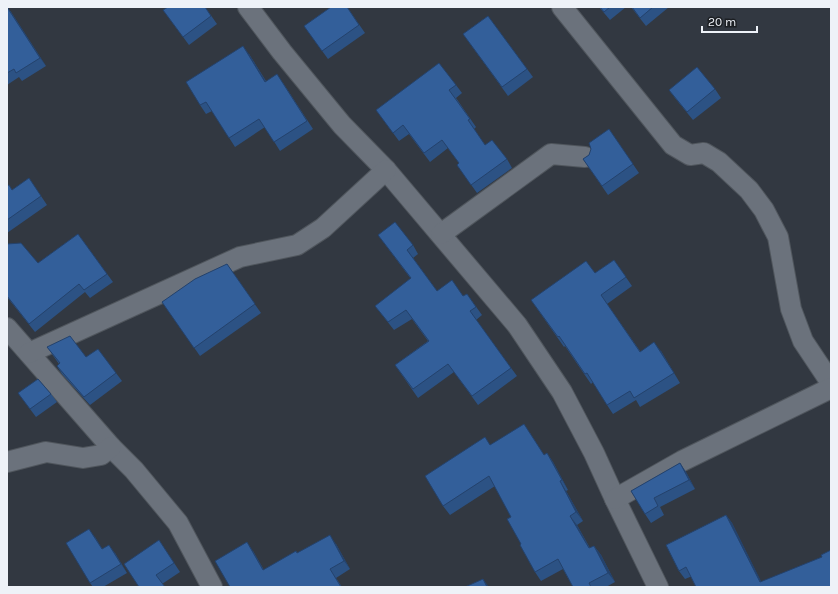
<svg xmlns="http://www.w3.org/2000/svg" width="838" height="594" viewBox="0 0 838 594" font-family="Karla,sans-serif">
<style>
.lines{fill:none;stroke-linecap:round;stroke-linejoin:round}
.minor-casing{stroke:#50565d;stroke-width:22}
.minor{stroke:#6b727c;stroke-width:20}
.wall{fill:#2c5284}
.shaded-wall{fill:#24426c}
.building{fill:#335f9a;stroke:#24426c}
</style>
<rect width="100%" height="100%" fill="#323841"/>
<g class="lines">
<defs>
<g id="minor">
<polyline points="248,7 282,52 342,125 386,170 517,325 562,392 594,453 615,499 658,587"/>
<polyline points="562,7 673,145 690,155 704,153 719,162 749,190 764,210 778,237 791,309 803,341 831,383"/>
<polyline points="441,234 551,154 585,157"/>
<polyline points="7,328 111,447 134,470 178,523 212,587"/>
<polyline points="29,353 240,257 297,245 323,228 386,170"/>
<polyline points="7,462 46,452 83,458 101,455 111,447"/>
<polyline points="615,499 682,461 831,388"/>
</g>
</defs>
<!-- minor casing -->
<use href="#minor" class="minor-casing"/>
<!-- minor -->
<use href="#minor" class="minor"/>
</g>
<!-- wall -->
<g class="wall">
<polygon points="7,7 11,12 46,66 22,81 19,77 7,85"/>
<polygon points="205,7 217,24 189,45 163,10"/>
<polygon points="347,7 365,33 328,59 304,26"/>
<polygon points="599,7 626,7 610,20"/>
<polygon points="631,7 669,7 646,26"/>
<polygon points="488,16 533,77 508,96 463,34"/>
<polygon points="249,54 266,81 283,83 313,129 280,151 265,127 235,147 212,111 206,114 200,105"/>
<polygon points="456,85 462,93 456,98 476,127 474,129 485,145 507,159 512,168 477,193 457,165 459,163 448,148 430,162 409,134 399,141 376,110"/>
<polygon points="715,89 721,98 693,120 675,98 669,90"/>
<polygon points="609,129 639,173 608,195 583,159 589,155"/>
<polygon points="29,178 47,205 7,233 7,186 12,190"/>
<polygon points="78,234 113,282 90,298 85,292 35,332 7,297 7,244 38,263"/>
<polygon points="378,235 413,245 418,254 413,258 437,291 463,296 467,294 482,315 476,320 517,376 478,405 454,372 418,398 395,365 428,341 412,319 394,330 375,306 411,279"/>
<polygon points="614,260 632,286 607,304 640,351 661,351 680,383 640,407 636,400 613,414 607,405 593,382 591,384 565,346 564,347 531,300 595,273"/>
<polygon points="227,264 261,313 200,356 162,302"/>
<polygon points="47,347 86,357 116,373 122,381 90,405 62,374 57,366 59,364"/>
<polygon points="18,393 51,394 57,402 36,417"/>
<polygon points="530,433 544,455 547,453 553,462 568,490 566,491 583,521 577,525 590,548 594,546 601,555 615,582 606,587 573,587 563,569 541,581 535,572 521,544 511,517 495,486 450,515 443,506 490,445"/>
<polygon points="680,463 686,472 695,489 660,507 664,515 651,523 645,514 631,491"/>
<polygon points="726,515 732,523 761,582 822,557 831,550 831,587 690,577 685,579 679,571"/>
<polygon points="95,537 102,549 115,553 127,573 103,587 93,587 90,583"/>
<polygon points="159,540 180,572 162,584 139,587"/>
<polygon points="336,544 350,569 336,578 342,587 230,587 253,551 264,570 298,553"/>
</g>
<!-- shaded-wall -->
<g class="shaded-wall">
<polygon points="7,7 11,12 46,66 40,58"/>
<polygon points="243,46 249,54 271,90 265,82"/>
<polygon points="654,342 661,351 680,383 674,373"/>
<polygon points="547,453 553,462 568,490 562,480"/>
<polygon points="680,463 686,472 695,489 689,480"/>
<polygon points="560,481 566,491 583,521 576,512"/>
<polygon points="726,515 732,523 764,587 760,582"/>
<polygon points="570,516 577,525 595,558 589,548"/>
<polygon points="89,529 95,537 108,558 102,549"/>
<polygon points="330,535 336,544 350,569 344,561"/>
<polygon points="247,542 253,551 269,579 263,570"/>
<polygon points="109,545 115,553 127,573 121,564"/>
<polygon points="594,546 601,555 615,582 608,573"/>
<polygon points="483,579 489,587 487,587"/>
</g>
<!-- building -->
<g class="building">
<polygon points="7,7 40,58 16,73 14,69 7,73"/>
<polygon points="168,7 205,7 211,16 183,37 163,10"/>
<polygon points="331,7 347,7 359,25 322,51 304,26"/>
<polygon points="600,7 610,7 604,12"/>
<polygon points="632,7 653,7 640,18"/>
<polygon points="488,16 527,69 502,87 463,34"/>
<polygon points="243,46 265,82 277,74 307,121 274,142 259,119 229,138 206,102 200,105 186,82"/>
<polygon points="439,63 456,85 449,90 470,119 468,120 485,145 492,140 507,159 471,185 457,165 459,163 442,140 424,153 403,125 393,133 376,110"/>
<polygon points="697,67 715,89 687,112 669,90"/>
<polygon points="609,129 633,164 602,186 583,159 589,155 591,149 589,143"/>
<polygon points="29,178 41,196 7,220 7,186 9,185 12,190"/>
<polygon points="395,222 413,245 407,250 437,291 452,280 463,296 467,294 476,307 470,311 511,368 472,396 448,364 413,389 395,365 429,341 406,310 388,322 375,306 411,278 378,235"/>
<polygon points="78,234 107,274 84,290 79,284 29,324 7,296 7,244 21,243 38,263"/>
<polygon points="614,260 626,277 601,295 640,352 654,342 674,373 634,398 630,391 607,405 587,373 585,374 559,336 558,337 531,300 586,261 595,273"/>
<polygon points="227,264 255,304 194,348 162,302 195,279"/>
<polygon points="70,336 86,357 98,349 116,373 84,397 57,366 60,363 47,347"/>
<polygon points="38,379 51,394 30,409 18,393"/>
<polygon points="524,424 544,455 547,453 562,480 560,481 576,512 570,516 589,548 594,546 608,573 589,583 591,587 573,587 558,559 535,572 520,545 521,544 507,519 511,517 489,476 443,506 425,476 485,437 490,445"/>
<polygon points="680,463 689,480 654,498 658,506 645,514 631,491"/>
<polygon points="726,515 760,582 822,557 821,555 831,550 831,587 696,587 686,567 679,571 666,545"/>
<polygon points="89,529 102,549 109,545 121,564 90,583 66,543"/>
<polygon points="330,535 344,561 330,569 341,587 230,587 215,561 247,542 263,570 296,551 297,553"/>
<polygon points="159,540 174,563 156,575 165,587 139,587 124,564"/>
<polygon points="483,579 487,587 465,587"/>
</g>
<!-- border -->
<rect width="838" height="594" fill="none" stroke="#eef2f8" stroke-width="16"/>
<!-- scale -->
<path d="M702 26v6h55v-6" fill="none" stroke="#eef2f8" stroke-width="2"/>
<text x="708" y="26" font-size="12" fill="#eef2f8" stroke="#1c1f23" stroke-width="3" paint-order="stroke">20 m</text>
</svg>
